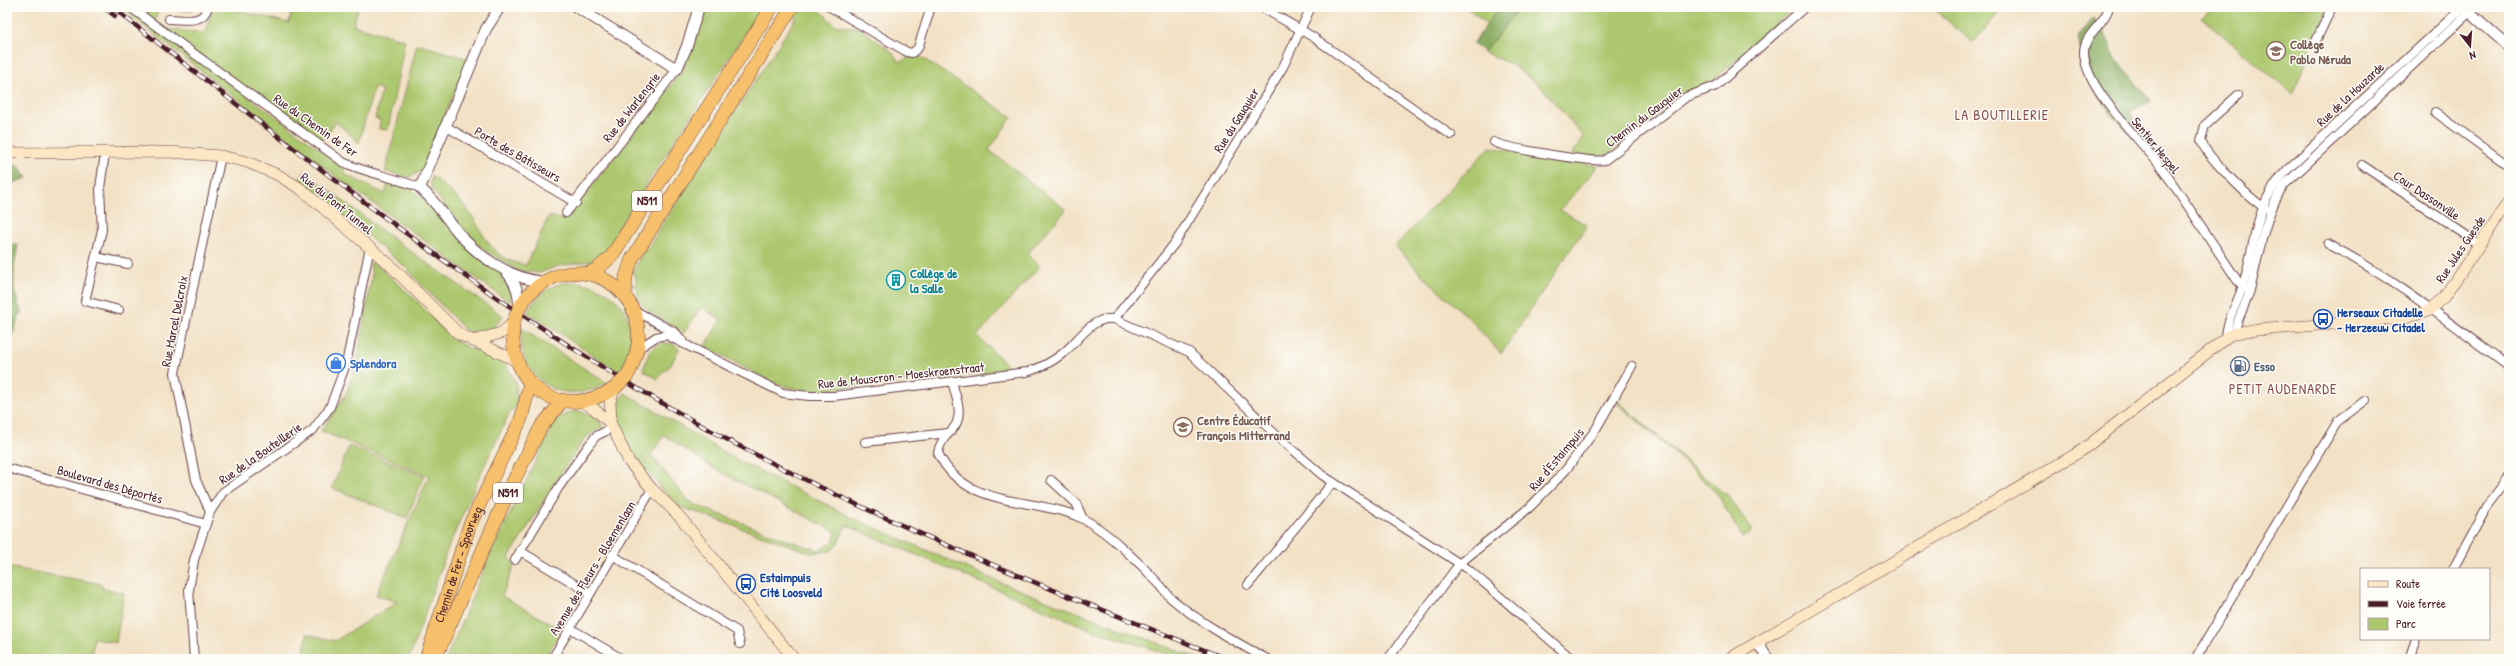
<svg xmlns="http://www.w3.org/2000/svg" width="2516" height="666" viewBox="0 0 2516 666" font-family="'Patrick Hand',sans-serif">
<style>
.green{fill:#acc76d;stroke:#7b734c;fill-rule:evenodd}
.forest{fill:#89ac60;stroke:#6a6646}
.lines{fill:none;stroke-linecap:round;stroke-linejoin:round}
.minor-casing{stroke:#633c42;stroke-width:10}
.tertiary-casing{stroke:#633c42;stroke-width:12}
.secondary-casing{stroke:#633c42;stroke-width:12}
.trunk-casing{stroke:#633c42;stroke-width:14}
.minor{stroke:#fff;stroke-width:8}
.tertiary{stroke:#fff;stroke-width:10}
.secondary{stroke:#fce6c4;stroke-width:11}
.trunk{stroke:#f7c06c;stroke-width:13}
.rail-casing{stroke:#4a1f2b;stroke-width:4.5}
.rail{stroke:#fdfcf7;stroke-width:3;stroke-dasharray:9;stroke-linecap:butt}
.trunk-bridge-casing{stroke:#633c42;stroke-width:14;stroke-linecap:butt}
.trunk-bridge{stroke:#f7c06c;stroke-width:13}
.labels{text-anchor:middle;stroke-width:3;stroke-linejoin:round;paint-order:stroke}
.shield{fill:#fdfcf7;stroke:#806168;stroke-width:1}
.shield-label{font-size:12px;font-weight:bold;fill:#4a1f2b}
.education-label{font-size:13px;font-weight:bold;fill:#785e54;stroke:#fdfcf7;text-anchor:start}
.street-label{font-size:13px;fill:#4a1f2b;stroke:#fdfcf7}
.culture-label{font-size:13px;font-weight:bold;fill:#0d838f;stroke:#fdfcf7;text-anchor:start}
.transit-label{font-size:13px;font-weight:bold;fill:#164399;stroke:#fdfcf7;text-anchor:start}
.shop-label{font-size:13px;font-weight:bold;fill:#366cbe;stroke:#fdfcf7;text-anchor:start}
.service-label{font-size:13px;font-weight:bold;fill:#4e5e75;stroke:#fdfcf7;text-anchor:start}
.neighbourhood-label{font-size:14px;letter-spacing:1px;fill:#874e4f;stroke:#fdfcf7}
</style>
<rect width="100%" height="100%" fill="#fdfcf7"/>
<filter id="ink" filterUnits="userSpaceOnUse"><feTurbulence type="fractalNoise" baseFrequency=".025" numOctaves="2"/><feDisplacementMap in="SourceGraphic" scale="8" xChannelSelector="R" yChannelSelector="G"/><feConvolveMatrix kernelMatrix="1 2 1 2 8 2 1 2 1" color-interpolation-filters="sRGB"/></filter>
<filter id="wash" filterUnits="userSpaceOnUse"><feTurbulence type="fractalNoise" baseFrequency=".012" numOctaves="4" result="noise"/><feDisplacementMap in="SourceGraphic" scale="16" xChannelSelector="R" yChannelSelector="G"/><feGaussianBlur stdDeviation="0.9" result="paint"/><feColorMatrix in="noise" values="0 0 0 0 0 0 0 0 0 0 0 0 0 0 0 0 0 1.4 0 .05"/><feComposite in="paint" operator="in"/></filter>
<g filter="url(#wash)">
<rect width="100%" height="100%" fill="#f2e1c5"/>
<!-- green -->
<g class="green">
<polygon points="119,7 128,7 317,147 344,168 346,175 385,194 389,180 406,186 429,202 473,254 502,274 501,278 512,295 509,302 341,180"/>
<polygon points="138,7 198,7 188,11 159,8 155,21 167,29 205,33 213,7 223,7 289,23 292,7 359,7 353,25 405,40 388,130 379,129 380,120 375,118 382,90 374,87 359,143 336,122 320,143 138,11"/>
<path d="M704,7H762L618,228L620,233L601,258L598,257L591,261L559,266L539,273L522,271L520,272L477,245L432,190L430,183L432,176C442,185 454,193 462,203C485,228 485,259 526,265L549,216L565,220L673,83L685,64Z"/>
<path d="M799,7H817L835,25L859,28L890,50L900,62L916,54L1012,117L989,150L1066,210L1027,254L1040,266L977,336L1013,370L811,391L791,388L769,381L705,346L721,320L701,307L684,333C661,316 632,312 636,276L633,275V271L644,249L648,247L796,18L794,15Z"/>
<polygon points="1466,7 1795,7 1709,84 1691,89 1605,157 1572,155 1583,136 1540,86 1512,65 1484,52 1499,34"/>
<polygon points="1932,7 2004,7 1973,43"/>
<path d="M2217,7H2328C2315,36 2306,65 2293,95L2201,17Z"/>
<polygon points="417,44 468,59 422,171 409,177 385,172"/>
<polygon points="1490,147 1598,166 1560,210 1587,225 1501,354 1468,317 1422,275 1395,246"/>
<path d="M305,172L393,239L503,316C493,331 482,338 464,329L405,267L299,179Z"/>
<polygon points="373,262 413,297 451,338 469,348 500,358 505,363 516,383 517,406 510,412 479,477 448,548 409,659 303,659 307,634 335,641 397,602 376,595 429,476 321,431 346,394 356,367 372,275 370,264"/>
<path d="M570,282C620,283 649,328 619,372L527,312C537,295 550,284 570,282Z"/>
<path d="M521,328L607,383C562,409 517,380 521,328Z"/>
<polygon points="662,342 675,345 679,349 671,365 661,374 658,379 643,370 650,350"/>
<path d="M625,393L732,457L853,518L999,582L1199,659H1183L1092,630L846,525L838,543L831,551L811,553L681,507L658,487L660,485C641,465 602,421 625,393ZM664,435L713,468L836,532L833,542L819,550L798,544L695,505L685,497L651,455Z"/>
<polygon points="1618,401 1722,492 1726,493 1753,531 1742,537 1718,495 1688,465 1617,403"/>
<polygon points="579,411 594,416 603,426 585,438 557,479 509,558 515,563 502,596 562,630 544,659 446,659 489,557 556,419 570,412"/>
<polygon points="349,446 424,476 407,518 332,488"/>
<polygon points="7,567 102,584 102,588 124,593 116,643 94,638 91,659 7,659"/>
</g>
<!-- forest -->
<g class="forest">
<polygon points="1499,7 1520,7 1484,52 1473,44"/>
<polygon points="2093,18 2104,31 2116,59 2151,101 2130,112 2145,142 2123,129 2101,101 2083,65 2078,35"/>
<polygon points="18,165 27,178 7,185 7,169"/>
<polygon points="7,244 18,245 14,268 14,290 21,312 12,335 7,334"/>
</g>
</g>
<g filter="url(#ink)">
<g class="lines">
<defs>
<g id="minor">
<path d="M130,7L343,162C368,174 395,177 420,188"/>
<polyline points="830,7 907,52 912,53 918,48 931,7"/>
<polyline points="1261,7 1313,37 1451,135"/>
<path d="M2109,7C2105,24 2085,33 2084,51C2083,88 2143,141 2164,171C2189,207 2213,244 2237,280L2245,288"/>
<path d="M169,19C183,19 203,25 208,7"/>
<polyline points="2315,43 2332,7"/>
<path d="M2238,95L2205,125L2201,141C2206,156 2250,199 2265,208"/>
<polyline points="2435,112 2509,166"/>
<polyline points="447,127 576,203"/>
<path d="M1494,142C1504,148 1595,163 1605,160L1686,97L1716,86L1805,7"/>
<polyline points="105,153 100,188 102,230 85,301 119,310"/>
<polyline points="2362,165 2479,244"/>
<polyline points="566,213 677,69"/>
<path d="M2328,244C2392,277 2451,324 2509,367"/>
<polyline points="96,257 128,264"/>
<polyline points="634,310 676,333 682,340"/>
<polyline points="1114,319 1175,243 1283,67 1311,7"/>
<path d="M2234,334C2237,318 2246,305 2250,290C2259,255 2264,217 2283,186L2473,9"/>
<path d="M2226,338C2226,320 2237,305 2242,288C2256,245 2253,205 2287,170L2463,7"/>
<path d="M639,348L656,337L666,335L783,393L809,396H834L1027,372C1040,368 1052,362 1062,354C1079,341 1091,316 1114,319L1189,352L1276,435L1322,475L1468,569L1572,659"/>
<path d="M952,382C956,397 965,416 952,430C945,437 940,442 938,453C965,510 1033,496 1081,518C1105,529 1142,565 1160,585C1164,589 1167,595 1172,599C1200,623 1234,641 1267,659"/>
<polyline points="865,442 948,433"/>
<polyline points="7,468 206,524"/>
<polyline points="1051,480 1076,503 1083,519"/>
<polyline points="210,512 196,480 175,373 221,156"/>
<polyline points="520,551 590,593"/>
<polyline points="612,555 737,631 740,644"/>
<polyline points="515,560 559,487 589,445 596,436 612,428"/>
<polyline points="2453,569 2489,503 2509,477"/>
<polyline points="1248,585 1333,482"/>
<polyline points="570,628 622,659"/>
<polyline points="194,659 189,590 194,560 210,512 223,492 313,430 330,407 346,364 370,247"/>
<polyline points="552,659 652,489"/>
<polyline points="1388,659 1460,563 1530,507 1565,471 1596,429 1632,366"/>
<polyline points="2195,659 2338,421 2366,400"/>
<polyline points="2409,659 2416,639"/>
</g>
<g id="tertiary">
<path d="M500,7L486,29L420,188C434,200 444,215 456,230C477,256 509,278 543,282"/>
<polyline points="576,7 677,69 687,46 699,7"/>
<polyline points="2464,7 2509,47"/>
<path d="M506,271C516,284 519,291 519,308"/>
<polyline points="1757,642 1768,659"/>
</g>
<g id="secondary">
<polyline points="7,153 169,152 221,156 247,162 278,175 301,189 390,265 459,334 515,360"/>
<polyline points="473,341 501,333 513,323"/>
<polyline points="615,388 610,401 611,424 629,462 652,489 680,517 794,659"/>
<polyline points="582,401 593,408 611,424"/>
<polyline points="1729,659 2081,451 2230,335 2245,331 2406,318 2428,311 2444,297 2509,201"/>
</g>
<g id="trunk">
<polyline points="587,274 597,269 611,257 772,7"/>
<polyline points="625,297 626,276 632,259 792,7"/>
<path d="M519,308C523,302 527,295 532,291C589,240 668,304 627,376"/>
<path d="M513,323C507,386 560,423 615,388"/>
<path id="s1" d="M426,659L470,524L521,419L530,383"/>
<polyline points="435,659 510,488 541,427 563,400"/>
</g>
</defs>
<!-- minor casing -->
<use href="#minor" class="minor-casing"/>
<!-- tertiary casing -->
<use href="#tertiary" class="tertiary-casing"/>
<!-- secondary casing -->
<use href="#secondary" class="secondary-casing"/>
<!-- trunk casing -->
<use href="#trunk" class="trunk-casing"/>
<!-- minor -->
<use href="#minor" class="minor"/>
<!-- tertiary -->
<use href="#tertiary" class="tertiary"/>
<!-- secondary -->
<use href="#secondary" class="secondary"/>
<!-- trunk -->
<use href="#trunk" class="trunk"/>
<defs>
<g id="rail">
<polyline points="103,7 115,16"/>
<path d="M112,7C284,141 453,278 640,390C826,502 1026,580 1227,659"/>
</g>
</defs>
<!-- rail casing -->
<use href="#rail" class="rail-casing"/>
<!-- rail -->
<use href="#rail" class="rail"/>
<defs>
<g id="trunk-bridge">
<polyline points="513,323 519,308"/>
<polyline points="615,388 627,376"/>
</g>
</defs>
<!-- trunk-bridge casing -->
<use href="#trunk-bridge" class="trunk-bridge-casing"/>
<!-- trunk-bridge -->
<use href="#trunk-bridge" class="trunk-bridge"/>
</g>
</g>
<!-- icons -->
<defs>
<symbol id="school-ring" viewBox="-11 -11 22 22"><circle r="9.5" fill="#fdfcf7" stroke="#8d6e63" stroke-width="1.5"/><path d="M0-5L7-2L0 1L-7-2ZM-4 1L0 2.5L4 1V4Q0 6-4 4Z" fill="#8d6e63"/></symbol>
<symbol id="building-ring" viewBox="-11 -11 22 22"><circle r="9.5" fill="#fdfcf7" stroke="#0f9aa8" stroke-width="1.5"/><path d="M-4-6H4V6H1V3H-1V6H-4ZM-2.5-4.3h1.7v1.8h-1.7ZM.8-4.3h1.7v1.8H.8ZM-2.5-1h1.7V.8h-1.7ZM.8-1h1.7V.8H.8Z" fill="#0f9aa8"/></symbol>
<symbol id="bus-ring" viewBox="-11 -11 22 22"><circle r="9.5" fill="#fdfcf7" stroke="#1a4fb4" stroke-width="1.5"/><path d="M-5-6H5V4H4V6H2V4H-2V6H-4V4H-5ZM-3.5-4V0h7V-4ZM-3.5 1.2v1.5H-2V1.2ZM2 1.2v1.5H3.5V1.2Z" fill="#1a4fb4"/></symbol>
<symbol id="shop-ring" viewBox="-11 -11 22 22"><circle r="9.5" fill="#fdfcf7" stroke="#3f7fe0" stroke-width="1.5"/><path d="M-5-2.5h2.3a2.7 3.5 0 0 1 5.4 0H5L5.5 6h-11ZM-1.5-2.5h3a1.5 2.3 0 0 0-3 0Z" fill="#3f7fe0"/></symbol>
<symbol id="fuel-ring" viewBox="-11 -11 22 22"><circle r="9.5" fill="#fdfcf7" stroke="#5c6f8a" stroke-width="1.5"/><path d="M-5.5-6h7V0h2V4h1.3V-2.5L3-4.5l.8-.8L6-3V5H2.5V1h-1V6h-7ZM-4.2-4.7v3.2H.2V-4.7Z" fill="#5c6f8a"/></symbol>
</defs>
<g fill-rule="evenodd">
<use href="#school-ring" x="2265" y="40" width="22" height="22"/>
<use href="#building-ring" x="885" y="269" width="22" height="22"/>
<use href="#bus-ring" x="2312" y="308" width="22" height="22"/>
<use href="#shop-ring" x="325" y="352" width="22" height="22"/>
<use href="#fuel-ring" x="2229" y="355" width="22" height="22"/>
<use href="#school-ring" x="1172" y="416" width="22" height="22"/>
<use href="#bus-ring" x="735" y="573" width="22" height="22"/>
</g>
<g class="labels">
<!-- shield labels -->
<g class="shield">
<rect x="632" y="191" width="30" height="20" rx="3"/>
<rect x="493" y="483" width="30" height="20" rx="3"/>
</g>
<g class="shield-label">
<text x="647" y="205">N511</text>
<text x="508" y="497">N511</text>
</g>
<!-- education labels -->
<g class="education-label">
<text x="2290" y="49">Collège<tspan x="2290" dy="15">Pablo Néruda</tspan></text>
<text x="1197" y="425">Centre Éducatif<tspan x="1197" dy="15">François Mitterrand</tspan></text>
</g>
<!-- street labels -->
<g class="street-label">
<text transform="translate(2350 94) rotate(-43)" y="5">Rue de la Houzarde</text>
<text transform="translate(631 107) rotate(-52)" y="5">Rue de Warlengrie</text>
<text transform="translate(1644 116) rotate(-37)" y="5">Chemin du Gauquier</text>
<text transform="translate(1236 120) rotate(-58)" y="5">Rue du Gauquier</text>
<text transform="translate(316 125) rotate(35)" y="5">Rue du Chemin de Fer</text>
<text transform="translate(2156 145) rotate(51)" y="5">Sentier Hespel</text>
<text transform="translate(518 154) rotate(30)" y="5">Porte des Bâtisseurs</text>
<text transform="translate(2427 195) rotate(34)" y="5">Cour Dassonville</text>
<text transform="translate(337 203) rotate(39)" y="5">Rue du Pont Tunnel</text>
<text transform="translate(2460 249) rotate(-56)" y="5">Rue Jules Guesde</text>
<text transform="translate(174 321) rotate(-79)" y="5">Rue Marcel Delcroix</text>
<text transform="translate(901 375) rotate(-6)" y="5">Rue de Mouscron - Moeskroenstraat</text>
<text transform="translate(260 453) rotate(-35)" y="5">Rue de la Bouteillerie</text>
<text transform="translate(1556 459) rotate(-50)" y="5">Rue d'Estaimpuis</text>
<text transform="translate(110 484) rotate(16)" y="5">Boulevard des Déportés</text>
<text dy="5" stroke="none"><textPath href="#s1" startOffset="100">Chemin de Fer - Spoorweg</textPath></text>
<text transform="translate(592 568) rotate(-59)" y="5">Avenue des Fleurs - Bloemenlaan</text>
</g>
<!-- culture labels -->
<g class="culture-label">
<text x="910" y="278">Collège de<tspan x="910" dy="15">la Salle</tspan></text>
</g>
<!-- transit labels -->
<g class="transit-label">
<text x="2337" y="317">Herseaux Citadelle<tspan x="2337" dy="15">- Herzeeuw Citadel</tspan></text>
<text x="760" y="582">Estaimpuis<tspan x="760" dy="15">Cité Loosveld</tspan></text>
</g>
<!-- shop labels -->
<g class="shop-label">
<text x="350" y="368">Splendora</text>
</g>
<!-- service labels -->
<g class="service-label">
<text x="2254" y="371">Esso</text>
</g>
<!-- neighbourhood labels -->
<g class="neighbourhood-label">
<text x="2002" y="120">LA BOUTILLERIE</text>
<text x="2283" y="394">PETIT AUDENARDE</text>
</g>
</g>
<!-- margin -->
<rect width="2516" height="666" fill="none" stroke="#fdfcf7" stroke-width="24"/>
<!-- legend -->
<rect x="2360" y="568" width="130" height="72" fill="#fdfcf7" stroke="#b5a4a5"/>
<rect x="2368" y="581" width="20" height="6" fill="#fce6c4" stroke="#b5a4a5"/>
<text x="2396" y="588" font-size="12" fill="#4a1f2b">Route</text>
<rect x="2368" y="601" width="20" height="6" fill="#4a1f2b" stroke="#b5a4a5"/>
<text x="2396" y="608" font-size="12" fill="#4a1f2b">Voie ferrée</text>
<rect x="2368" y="618" width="20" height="12" fill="#acc76d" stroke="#b5a4a5"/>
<text x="2396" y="628" font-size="12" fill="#4a1f2b">Parc</text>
<!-- north arrow -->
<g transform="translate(2470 46) rotate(163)" stroke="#fdfcf7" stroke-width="3" paint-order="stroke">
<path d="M0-3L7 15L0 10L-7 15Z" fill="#4a1f2b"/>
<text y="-6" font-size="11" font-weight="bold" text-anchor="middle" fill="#4a1f2b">N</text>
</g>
</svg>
